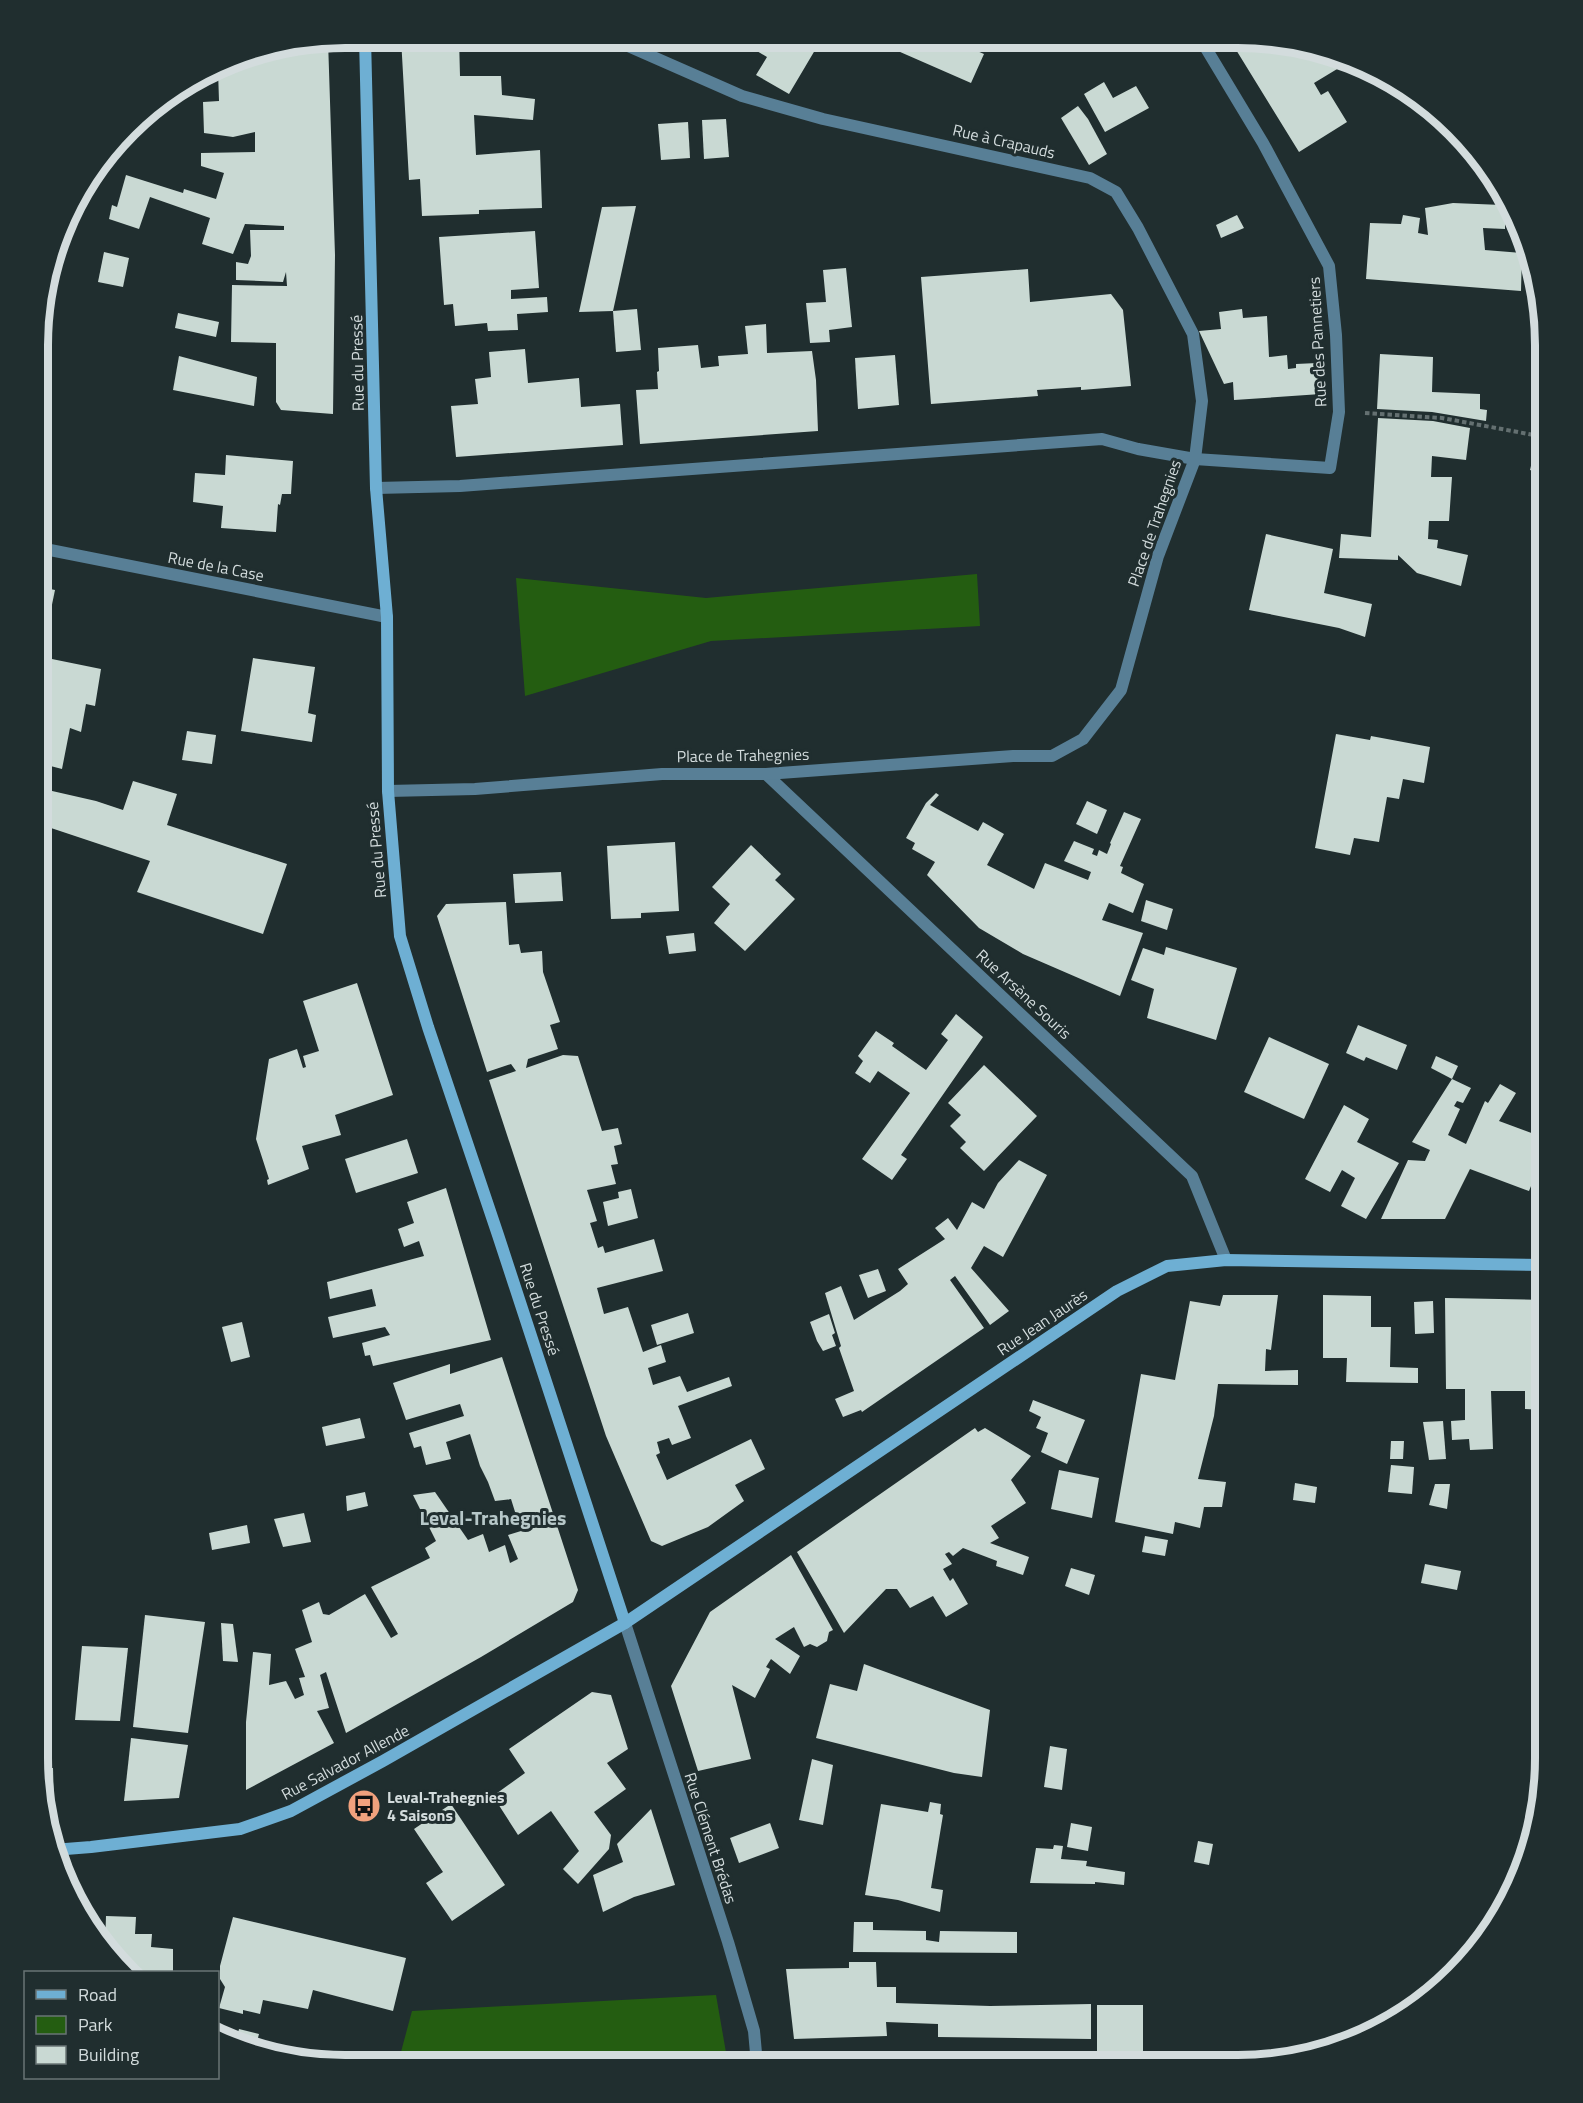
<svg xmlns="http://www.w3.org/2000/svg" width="1583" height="2103" viewBox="0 0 1583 2103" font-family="'Titillium Web',sans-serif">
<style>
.green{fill:#245d11}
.building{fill:#c9d9d3}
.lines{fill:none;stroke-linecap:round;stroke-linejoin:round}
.path{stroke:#647071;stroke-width:4;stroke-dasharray:4.5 3;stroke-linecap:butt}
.street{stroke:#587f96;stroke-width:12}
.secondary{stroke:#6eafd3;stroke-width:12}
.labels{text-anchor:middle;stroke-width:6;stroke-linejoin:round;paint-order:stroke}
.street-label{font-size:16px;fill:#d3dcdd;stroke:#202e2f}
.poi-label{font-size:16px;font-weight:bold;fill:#d3dcdd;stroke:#202e2f;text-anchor:start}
.quarter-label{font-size:20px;font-weight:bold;fill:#b6c7c8;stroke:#202e2f}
.rim{fill:none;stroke:#d3dcdd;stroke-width:8}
</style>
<rect width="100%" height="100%" fill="#202e2f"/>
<!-- green -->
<g class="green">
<polygon points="977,574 980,626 711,641 525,696 516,578 706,598"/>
<polygon points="716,1995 728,2064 398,2063 412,2011"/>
</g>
<!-- building -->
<g class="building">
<polygon points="401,38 459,38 460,76 501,76 502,95 535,99 533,120 474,115 476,155 540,150 542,208 479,210 479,214 422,216 420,179 409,180"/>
<polygon points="748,39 818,39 821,40 789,94 756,75 767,57 745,44"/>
<polygon points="895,39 963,39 961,44 984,54 971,83 891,48"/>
<polygon points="328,40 335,255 333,414 281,410 276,402 276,343 231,342 232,285 287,286 286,272 283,282 236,280 236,262 248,264 251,256 250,230 284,230 284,226 245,224 233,254 202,244 210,218 150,197 139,229 109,219 112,205 117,207 126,175 183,193 184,189 216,199 224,173 201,166 201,153 255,152 255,132 233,137 204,133 203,102 219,101 218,70 246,54"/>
<polygon points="1230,40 1278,40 1294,44 1290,47 1297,57 1311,49 1352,60 1314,83 1321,95 1328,91 1347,122 1299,152"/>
<polygon points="1104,82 1113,98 1136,86 1149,108 1105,132 1084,94"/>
<polygon points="1078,106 1088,119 1107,154 1089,165 1061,118"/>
<polygon points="726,119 729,157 704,159 702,120"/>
<polygon points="688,122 690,158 661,160 658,124"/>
<polygon points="1503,196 1505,196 1513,208 1513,216 1505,216 1505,229 1483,228 1485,250 1522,253 1521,291 1366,279 1370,223 1401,224 1403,215 1420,218 1418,233 1428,235 1425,208 1453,203 1502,205"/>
<polygon points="636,206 613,311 579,312 602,207"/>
<polygon points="1237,215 1244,228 1221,238 1216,225"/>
<polygon points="535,231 539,288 511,290 511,299 547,297 548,312 517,314 518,330 488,331 487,323 455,326 453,304 444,305 439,237"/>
<polygon points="104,252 129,258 123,287 98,282"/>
<polygon points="846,268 852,327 829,330 830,342 810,343 806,303 826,302 823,270"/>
<polygon points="1028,269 1030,302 1111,294 1123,310 1131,386 1081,390 1081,387 1037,390 1038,396 931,404 921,277"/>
<polygon points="637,309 641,350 616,352 613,311"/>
<polygon points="1242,309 1243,318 1267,316 1269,357 1287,355 1288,369 1296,368 1296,364 1317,363 1321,394 1234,400 1233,382 1224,384 1199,331 1221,329 1219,312"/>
<polygon points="178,313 219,322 216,337 175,328"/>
<polygon points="766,324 767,353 812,351 816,380 818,431 640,444 636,390 658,389 657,372 659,371 658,348 698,345 701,368 719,366 718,356 748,354 745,326"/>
<polygon points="525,349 528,383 579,378 581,407 620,404 623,445 456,457 451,406 478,404 475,379 491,377 489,352"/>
<polygon points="1380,354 1433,357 1432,392 1480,394 1480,409 1487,410 1486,421 1432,412 1377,409"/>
<polygon points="895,355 899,405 858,409 855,358"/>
<polygon points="179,356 257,377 254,406 173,390"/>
<polygon points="1378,418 1433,421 1470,428 1466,460 1432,456 1431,477 1452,477 1449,521 1429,521 1428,539 1438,540 1437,548 1468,555 1461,586 1417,573 1398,555 1398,560 1339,558 1341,534 1371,537"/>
<polygon points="1537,441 1545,442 1545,475 1530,470"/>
<polygon points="226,455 293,461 291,494 282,494 280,505 278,504 276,532 221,528 223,506 193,502 195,473 225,475"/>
<polygon points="1266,534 1333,549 1324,593 1372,604 1365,637 1339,628 1249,610"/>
<polygon points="40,587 55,590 48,624 40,623"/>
<polygon points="47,658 101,669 95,706 86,704 81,732 70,728 62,769 39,763 39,694"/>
<polygon points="253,658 315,667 308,713 316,715 312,742 241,731"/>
<polygon points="187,731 216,735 212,764 182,760"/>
<polygon points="1336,734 1370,740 1371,736 1430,747 1424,783 1403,779 1399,799 1387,797 1379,842 1354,838 1350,855 1315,848"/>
<polygon points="133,781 177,794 167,825 287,864 263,934 137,892 150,861 39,824 39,788 96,801 123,810"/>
<polygon points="936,793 939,795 930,805 978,831 983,822 1004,834 987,865 1034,889 1045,863 1088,880 1091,872 1064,861 1074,841 1094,849 1092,854 1097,856 1099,850 1107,854 1111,844 1110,843 1124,812 1141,819 1120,866 1123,867 1121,873 1144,884 1133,913 1109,903 1102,920 1143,933 1120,996 1023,954 979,928 927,875 935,862 912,849 915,843 906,838 926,803"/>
<polygon points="1087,801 1107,810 1097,834 1076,824"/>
<polygon points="675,842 679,911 641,913 641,918 611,919 607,846"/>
<polygon points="751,845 781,874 775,880 795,899 745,951 714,923 730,904 712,887"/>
<polygon points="561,872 563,901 515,903 513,874"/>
<polygon points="1146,900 1173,909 1167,930 1141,921"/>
<polygon points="506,902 509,945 519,944 521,953 542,951 543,972 560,1022 550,1025 558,1049 528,1059 526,1068 563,1055 578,1056 602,1131 618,1128 622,1144 614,1146 618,1164 611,1165 616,1184 587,1190 597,1221 590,1223 598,1248 603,1246 605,1253 654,1239 663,1271 597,1288 604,1314 628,1307 643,1352 661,1345 666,1362 648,1368 653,1385 680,1376 687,1392 729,1377 732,1386 678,1406 691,1438 672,1445 669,1438 657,1442 660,1453 656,1455 667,1480 751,1439 765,1469 735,1485 744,1501 708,1527 662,1546 651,1541 606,1436 489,1080 516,1071 511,1064 487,1072 437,916 446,904"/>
<polygon points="694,933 696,951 669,954 666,936"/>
<polygon points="1166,947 1237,968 1216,1040 1147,1018 1154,989 1131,980 1143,948 1164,955"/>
<polygon points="357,983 393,1095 335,1115 341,1135 302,1146 309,1169 268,1185 267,1180 269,1179 256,1139 269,1059 297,1049 303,1068 306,1067 303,1056 319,1051 303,1001"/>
<polygon points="956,1014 983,1037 901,1155 907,1159 892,1180 862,1159 910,1093 878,1071 870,1083 855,1073 863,1061 858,1056 876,1031 894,1043 892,1046 926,1070 948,1040 941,1034"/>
<polygon points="1358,1025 1407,1045 1397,1070 1366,1057 1364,1061 1346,1053"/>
<polygon points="1269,1037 1329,1064 1304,1119 1244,1092"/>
<polygon points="1436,1056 1458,1066 1452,1079 1431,1068"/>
<polygon points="984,1065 1037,1116 984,1171 960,1148 966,1142 950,1126 961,1115 948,1103"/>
<polygon points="1452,1079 1471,1088 1463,1103 1457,1101 1454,1106 1460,1109 1448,1135 1466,1144 1485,1101 1488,1103 1500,1084 1516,1093 1499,1121 1545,1138 1545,1151 1529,1191 1470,1169 1445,1219 1381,1219 1408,1160 1425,1161 1430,1150 1412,1142"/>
<polygon points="1344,1105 1369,1119 1357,1142 1399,1163 1366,1219 1341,1206 1355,1178 1342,1170 1330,1192 1305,1179"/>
<polygon points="407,1139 418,1173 356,1193 345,1159"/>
<polygon points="1019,1160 1047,1175 1003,1257 984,1246 971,1268 1009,1311 990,1325 955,1276 950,1280 984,1328 862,1412 861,1410 843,1417 835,1399 854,1391 839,1348 841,1346 825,1293 841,1286 854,1320 900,1291 908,1284 898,1269 945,1239 935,1228 948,1218 957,1230 972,1202 984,1209 998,1183"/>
<polygon points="446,1188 491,1340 373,1366 370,1355 365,1356 362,1343 390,1335 385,1327 333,1338 328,1317 376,1306 372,1289 330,1299 327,1282 424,1256 419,1241 404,1247 398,1229 414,1223 407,1202"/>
<polygon points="631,1189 638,1218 608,1226 603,1202 619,1198 618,1192"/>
<polygon points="878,1269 886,1291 868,1298 859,1275"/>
<polygon points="1223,1295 1278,1295 1271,1350 1266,1349 1265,1371 1298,1370 1298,1385 1218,1384 1214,1416 1198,1479 1226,1482 1222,1507 1204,1507 1200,1528 1175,1522 1173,1534 1115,1522 1141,1374 1175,1380 1190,1301 1220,1306"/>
<polygon points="1323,1295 1371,1296 1371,1327 1391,1327 1390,1367 1418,1368 1418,1383 1346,1382 1347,1358 1323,1358"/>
<polygon points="1445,1298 1545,1300 1545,1410 1525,1409 1525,1391 1491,1391 1493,1449 1470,1450 1469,1439 1452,1440 1451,1421 1465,1420 1465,1389 1446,1389"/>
<polygon points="1433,1301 1434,1333 1415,1334 1414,1302"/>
<polygon points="688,1313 694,1333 657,1345 651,1325"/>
<polygon points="829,1314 835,1333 832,1335 836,1346 823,1351 817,1341 810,1322"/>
<polygon points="242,1322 250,1357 231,1362 222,1327"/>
<polygon points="502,1357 578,1590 573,1602 481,1657 346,1733 326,1672 320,1675 329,1708 317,1711 334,1743 246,1790 246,1722 253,1652 271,1654 269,1685 286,1681 295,1699 304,1695 299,1678 305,1677 295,1649 312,1642 302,1610 319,1602 323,1614 329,1615 365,1594 391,1638 398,1634 371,1587 430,1558 425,1548 436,1541 413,1495 435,1492 468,1540 483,1534 489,1552 505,1545 510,1563 518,1559 508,1535 521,1531 511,1499 495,1501 488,1482 480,1466 470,1434 446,1442 451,1459 426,1465 421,1446 414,1448 409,1433 464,1416 460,1404 406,1420 393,1383 450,1364 450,1374"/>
<polygon points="1033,1400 1085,1420 1067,1464 1041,1452 1048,1433 1036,1428 1041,1417 1029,1411"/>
<polygon points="360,1418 365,1438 326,1446 322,1427"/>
<polygon points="1443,1421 1446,1459 1429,1460 1423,1422"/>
<polygon points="975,1428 978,1432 985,1428 1031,1456 1011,1480 1026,1503 991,1526 999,1538 990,1543 1029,1557 1023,1575 996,1566 997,1561 963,1548 953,1556 949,1552 945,1554 952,1564 943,1569 950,1581 953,1578 968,1604 946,1617 933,1596 910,1608 897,1589 886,1589 844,1633 797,1552"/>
<polygon points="1391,1441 1404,1441 1403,1459 1390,1459"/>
<polygon points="1391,1465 1414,1467 1412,1494 1388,1492"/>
<polygon points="1059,1470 1099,1478 1092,1518 1051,1509"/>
<polygon points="1295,1483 1317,1487 1315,1503 1293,1500"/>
<polygon points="1435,1484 1450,1484 1447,1509 1429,1505"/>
<polygon points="365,1492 368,1506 347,1511 346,1496"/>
<polygon points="304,1513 311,1542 283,1547 274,1519"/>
<polygon points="247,1525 250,1543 212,1550 209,1533"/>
<polygon points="1145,1536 1168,1540 1165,1556 1142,1552"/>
<polygon points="791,1555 833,1630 829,1632 827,1641 817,1647 810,1644 804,1647 794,1627 775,1639 800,1656 790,1674 771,1659 766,1667 770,1669 755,1698 732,1685 751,1759 698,1771 671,1686 710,1612"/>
<polygon points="1425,1564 1461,1571 1457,1590 1421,1583"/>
<polygon points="1071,1568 1095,1575 1089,1595 1065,1586"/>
<polygon points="145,1615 205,1622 188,1733 133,1727"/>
<polygon points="221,1623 233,1624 238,1662 223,1661"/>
<polygon points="82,1646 128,1648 120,1721 75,1720"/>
<polygon points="864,1664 990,1710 982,1777 954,1773 816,1738 830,1684 857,1691"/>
<polygon points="592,1692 611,1695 628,1749 607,1763 626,1789 594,1812 611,1835 609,1849 578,1884 563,1869 579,1851 551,1811 518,1835 493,1796 525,1773 509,1749"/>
<polygon points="131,1738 188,1745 179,1798 124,1801"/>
<polygon points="1050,1746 1067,1749 1062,1790 1044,1787"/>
<polygon points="812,1759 833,1765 823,1825 799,1820"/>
<polygon points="39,1768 53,1768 54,1805 44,1805"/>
<polygon points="930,1802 941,1804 940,1814 943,1815 931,1888 943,1890 940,1912 898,1900 865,1895 881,1804 928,1812"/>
<polygon points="451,1804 505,1885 452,1921 426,1883 443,1872 414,1829"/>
<polygon points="651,1809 675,1885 634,1897 603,1912 593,1875 623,1862 617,1844"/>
<polygon points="770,1823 779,1848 739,1863 730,1838"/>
<polygon points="1071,1823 1092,1827 1088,1851 1067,1847"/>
<polygon points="1198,1841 1213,1844 1209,1865 1194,1862"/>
<polygon points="1054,1845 1063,1846 1061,1859 1087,1861 1086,1866 1125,1872 1124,1885 1095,1882 1095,1884 1030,1883 1036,1848 1053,1849"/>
<polygon points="106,1916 136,1917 135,1934 152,1934 151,1947 173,1949 173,1972 127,1972 114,1961 105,1947"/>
<polygon points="233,1917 406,1958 393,2011 313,1990 308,2009 263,2000 260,2014 243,2010 243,2014 219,2008 225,1987 220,1979 220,1966"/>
<polygon points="854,1922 873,1922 873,1930 926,1931 926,1940 939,1942 940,1931 1017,1932 1017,1953 853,1952"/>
<polygon points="849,1962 876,1962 877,1987 896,1987 896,2003 990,2006 1091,2004 1091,2039 938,2037 938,2024 886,2022 887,2036 794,2039 786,1969 849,1968"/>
<rect x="1097" y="2005" width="46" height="60"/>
<polygon points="239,2029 259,2034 255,2049 235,2044"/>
<polygon points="798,2053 861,2053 862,2064 799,2064"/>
</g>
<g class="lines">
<!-- path -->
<polyline class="path" points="1365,413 1442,418 1534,435 1545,435"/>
<!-- street -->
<g class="street">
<polyline points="376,488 460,486 1102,439 1138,449 1195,459 1330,468 1339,412 1336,335 1329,266 1263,143 1201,40"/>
<polyline points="40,548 387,617"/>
<polyline points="766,774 1192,1176 1226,1260"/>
<polyline points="388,791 475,789 662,774 766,774 1013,756 1052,756 1083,739 1121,690 1158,556 1195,459 1202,401 1193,334 1138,228 1116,192 1090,178 823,119 742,96 610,38"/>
<polyline points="625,1623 728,1942 754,2031 757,2064"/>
</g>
<!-- secondary -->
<g class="secondary">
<polyline points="365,38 376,488 387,617 388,791 400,936 428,1027 498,1235 625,1623"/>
<polyline points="53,1850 91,1847 240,1829 291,1811 383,1761 625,1623 1117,1291 1167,1266 1226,1260 1545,1265"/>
</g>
</g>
<!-- icons -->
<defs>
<symbol id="bus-disc" viewBox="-11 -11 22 22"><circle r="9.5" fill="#f1a17d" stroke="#202e2f"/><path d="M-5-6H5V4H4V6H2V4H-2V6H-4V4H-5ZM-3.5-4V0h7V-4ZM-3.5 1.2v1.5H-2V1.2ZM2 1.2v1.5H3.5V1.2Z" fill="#111"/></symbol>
</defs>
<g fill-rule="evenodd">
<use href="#bus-disc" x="345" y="1787" width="38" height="38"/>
</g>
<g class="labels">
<!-- street labels -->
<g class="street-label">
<text transform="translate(1004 141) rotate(13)" y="6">Rue à Crapauds</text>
<text transform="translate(1317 342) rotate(-93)" y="6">Rue des Pannetiers</text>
<text transform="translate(357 363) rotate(-91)" y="6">Rue du Pressé</text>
<text transform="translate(1154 523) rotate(-71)" y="6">Place de Trahegnies</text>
<text transform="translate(216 566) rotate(11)" y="6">Rue de la Case</text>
<text transform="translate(743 755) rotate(-1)" y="6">Place de Trahegnies</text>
<text transform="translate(376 850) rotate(-95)" y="6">Rue du Pressé</text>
<text transform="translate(1024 994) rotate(43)" y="6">Rue Arsène Souris</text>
<text transform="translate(540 1309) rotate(72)" y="6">Rue du Pressé</text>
<text transform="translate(1042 1322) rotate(-34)" y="6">Rue Jean Jaurès</text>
<text transform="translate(345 1762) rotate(-28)" y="6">Rue Salvador Allende</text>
<text transform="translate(711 1838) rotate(72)" y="6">Rue Clément Brédas</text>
</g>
<!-- poi labels -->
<g class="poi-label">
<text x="387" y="1803">Leval-Trahegnies<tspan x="387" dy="18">4 Saisons</tspan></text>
</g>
<!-- quarter labels -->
<g class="quarter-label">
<text x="493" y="1525">Leval-Trahegnies</text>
</g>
</g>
<!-- crop -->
<path d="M0 0H1583V2103H0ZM345 48H1238A297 297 0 0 1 1535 345V1758A297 297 0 0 1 1238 2055H345A297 297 0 0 1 48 1758V345A297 297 0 0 1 345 48Z" fill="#202e2f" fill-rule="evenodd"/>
<path class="rim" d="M345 48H1238A297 297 0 0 1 1535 345V1758A297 297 0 0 1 1238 2055H345A297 297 0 0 1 48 1758V345A297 297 0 0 1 345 48Z"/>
<!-- legend -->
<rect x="24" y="1971" width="195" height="108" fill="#202e2f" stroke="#687475" stroke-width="1.5"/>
<rect x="36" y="1990" width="30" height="9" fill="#6eafd3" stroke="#687475" stroke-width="1.5"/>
<text x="78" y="2001" font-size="18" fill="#d3dcdd">Road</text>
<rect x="36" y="2016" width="30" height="18" fill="#245d11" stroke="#687475" stroke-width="1.5"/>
<text x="78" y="2031" font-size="18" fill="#d3dcdd">Park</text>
<rect x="36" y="2046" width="30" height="18" fill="#c9d9d3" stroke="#687475" stroke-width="1.5"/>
<text x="78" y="2061" font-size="18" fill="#d3dcdd">Building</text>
</svg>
